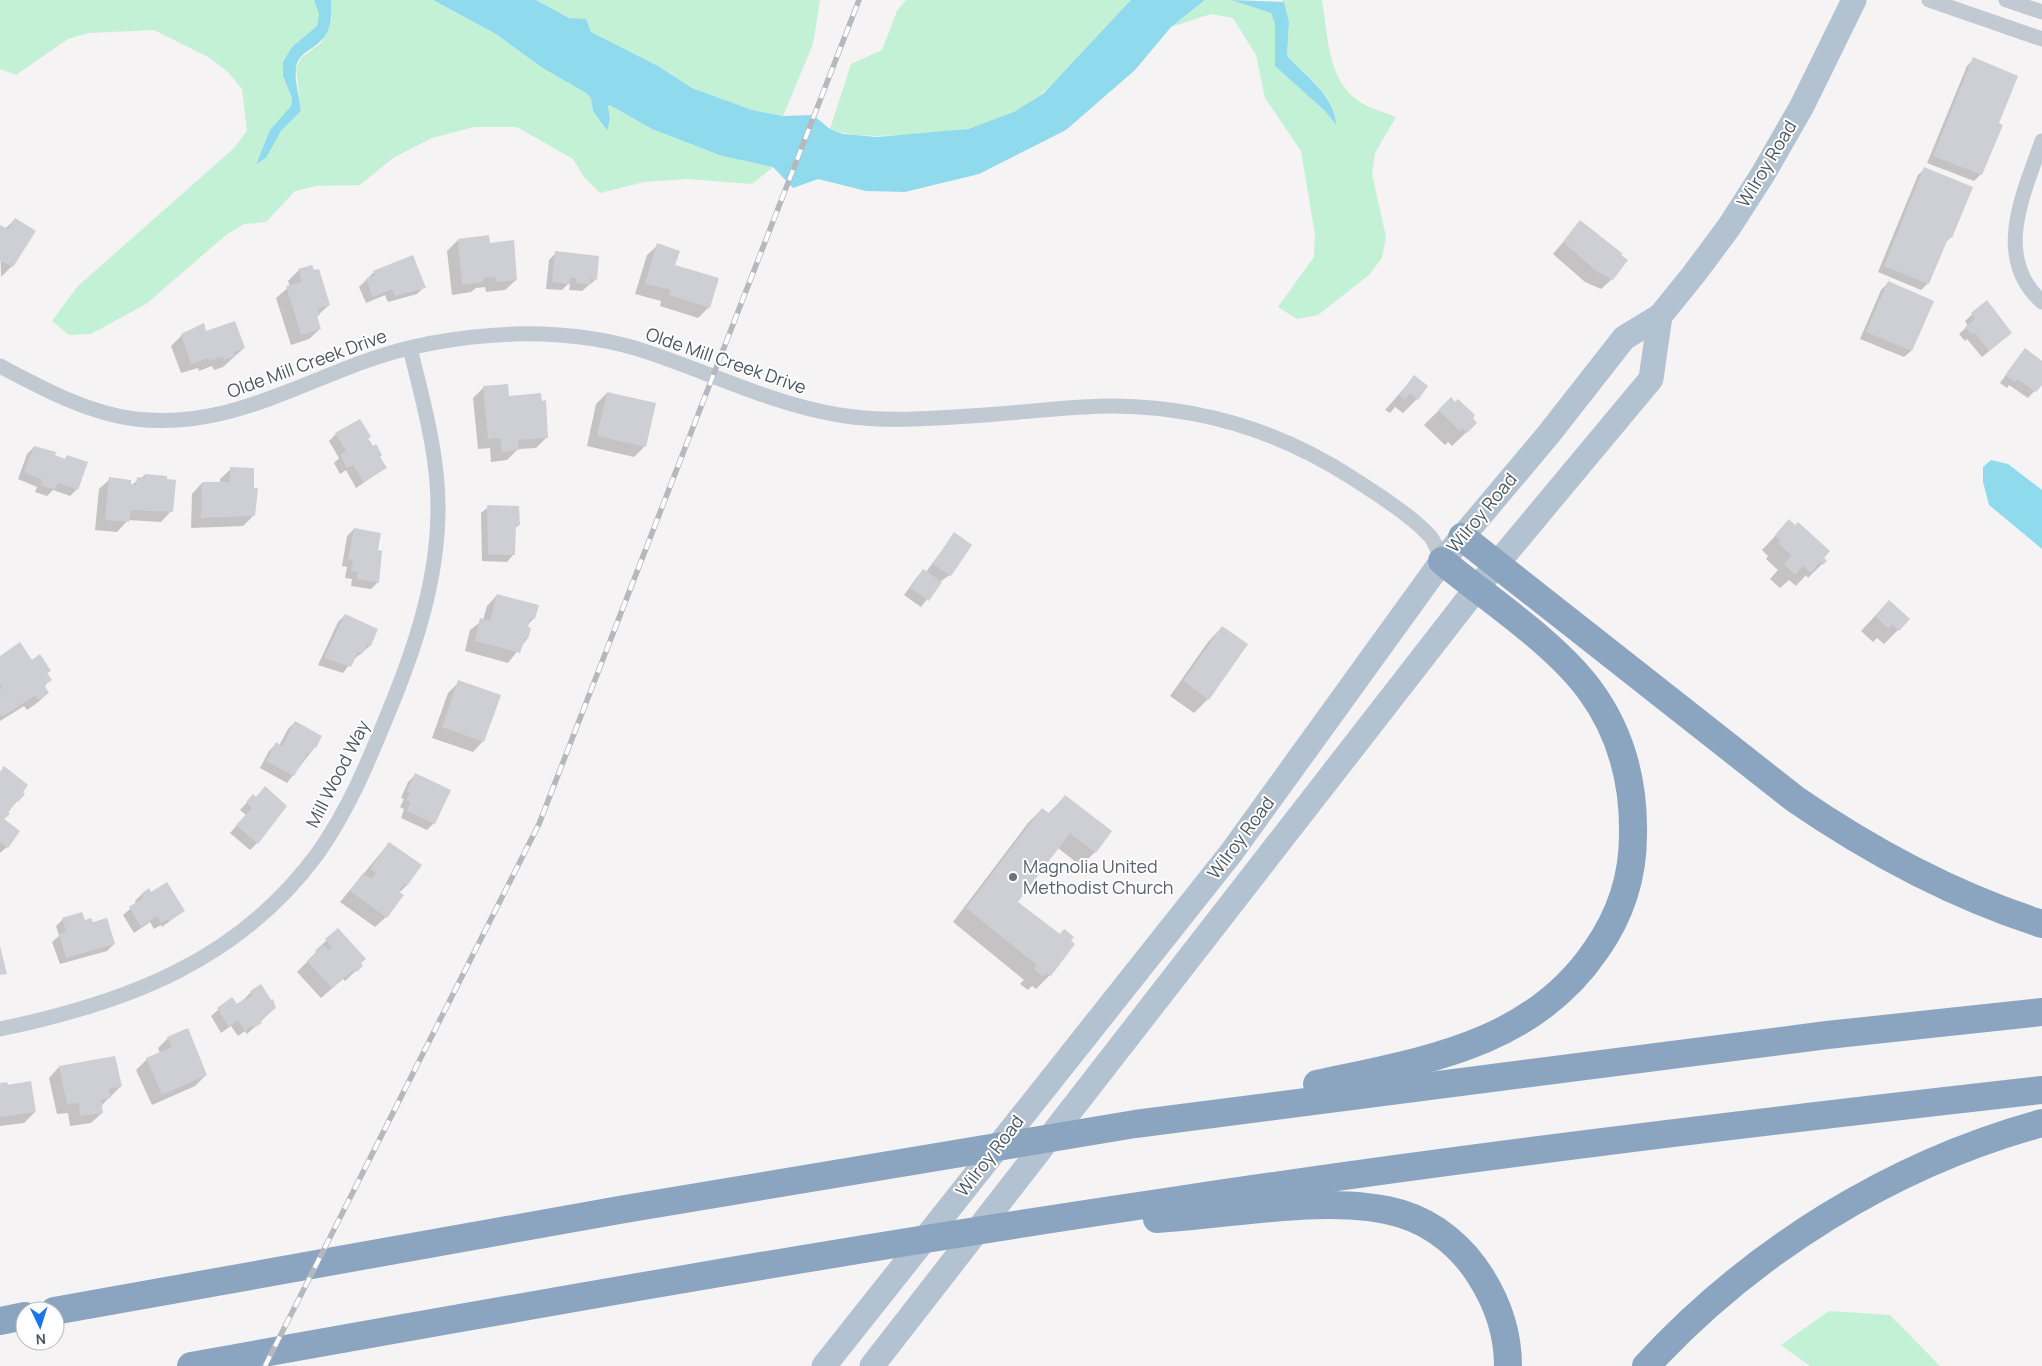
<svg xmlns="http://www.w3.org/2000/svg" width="2042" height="1366" viewBox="0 0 2042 1366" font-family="Manrope,sans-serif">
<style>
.green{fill:#c3f1d5}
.water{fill:#90daee}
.shadow{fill:#0003}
.building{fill:#cdcfd5}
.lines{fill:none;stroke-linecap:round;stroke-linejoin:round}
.minor{stroke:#c1cad2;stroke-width:15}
.primary{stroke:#b3c2d1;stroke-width:25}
.motorway{stroke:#8ba5c1;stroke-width:28}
.rail-casing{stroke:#b5b8bd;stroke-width:5.5}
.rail{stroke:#fff;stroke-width:4;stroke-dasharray:11;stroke-linecap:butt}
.worship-dot{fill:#6b7280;stroke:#fff;stroke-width:2}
.labels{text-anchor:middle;stroke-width:4;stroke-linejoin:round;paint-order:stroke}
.street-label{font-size:18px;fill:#4a5661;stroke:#fff}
.worship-label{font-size:18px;fill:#5b616d;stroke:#fff;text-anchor:start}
</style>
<rect width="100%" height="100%" fill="#f5f3f3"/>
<!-- green -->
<g class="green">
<polygon points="0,0 314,0 319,14 317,26 292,47 283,76 292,98 291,106 270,130 256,163 266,158 281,131 301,111 296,68 301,58 322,42 332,18 331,0 433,0 496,34 541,67 586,93 591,98 593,111 606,131 610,119 608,106 610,104 652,129 722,156 773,167 752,184 687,179 644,182 600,193 584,177 573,159 517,127 474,127 432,138 393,158 360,185 316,186 295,191 266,222 244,224 226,235 146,304 91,334 69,335 52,321 77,287 234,148 247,131 242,89 228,72 210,58 154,30 89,33 68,39 16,75 0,69"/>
<polygon points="536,0 820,0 813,44 783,116 751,110 692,88 658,66 591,32 585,19 569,18"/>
<path d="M906,0H1131C1100,37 1058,87 1016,111C984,130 941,134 905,135C880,136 854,138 830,129L851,64L882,50L897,11Z"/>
<path d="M1205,0H1231L1271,13L1275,24V66L1325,111L1335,124C1337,97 1305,74 1287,56L1289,22L1282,0H1322C1328,34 1327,78 1357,100C1367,108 1384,112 1396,117L1375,153L1372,174L1386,237L1382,258L1369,275L1318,315L1297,319L1278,307L1314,257L1315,235L1301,151L1265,98L1256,55L1233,18L1211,14L1171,27Z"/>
<polygon points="1829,1311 1890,1315 1940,1366 1810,1366 1781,1345"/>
</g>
<!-- water -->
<g class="water">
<path d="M314,0H331C336,54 300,42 296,68C294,81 300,98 301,111L281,131L266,158L256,164L270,130L291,106L292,98L283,76V62L292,47L317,26L319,14Z"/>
<polygon points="433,0 536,0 569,18 586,19 591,32 658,66 692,88 752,110 783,116 813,115 830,129 843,134 877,137 968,129 1014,112 1044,93 1131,0 1205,0 1171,27 1135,70 1066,130 979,174 905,192 866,191 818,179 793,188 773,167 722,156 652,129 610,105 608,106 610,119 607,131 593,111 591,98 586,93 541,67 496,34"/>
<path d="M1231,0L1284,2L1289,22L1287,56C1306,76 1335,96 1336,125L1325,111L1275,66V24L1271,13Z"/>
<polygon points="1991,460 2008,464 2042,490 2042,549 1989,505 1983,482 1983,467"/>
</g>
<!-- shadow -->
<g class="shadow">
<polygon points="1974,59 1997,124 1981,174 1974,181 1927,163 1967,66"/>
<polygon points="1925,169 1951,237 1944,244 1928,283 1921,290 1878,272 1918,175"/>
<polygon points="15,219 12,266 1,277 0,226 5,229"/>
<polygon points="1580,222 1612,279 1601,289 1585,282 1553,254"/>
<polygon points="458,240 489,244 516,280 505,290 486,292 485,287 476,288 471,292 452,295 447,251"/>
<polygon points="658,245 709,307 698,318 660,306 661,301 635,294 647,255"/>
<polygon points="556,253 595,280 582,291 569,290 570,285 568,284 562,290 546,289 549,260"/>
<polygon points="412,257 424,287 417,294 388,302 385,295 366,303 359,287 374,272"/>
<polygon points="299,270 329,305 316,317 320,329 309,339 291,345 276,298 290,286 288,281"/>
<polygon points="1888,283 1911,351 1904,357 1860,339 1881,290"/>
<polygon points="1987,301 2004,339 1982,357 1967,339 1965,341 1959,334 1968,326 1965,321"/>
<polygon points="206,333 244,348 223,367 214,370 212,366 199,371 198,368 181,373 171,346 182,335"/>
<polygon points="2025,349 2042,362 2042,383 2028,398 2009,385 2007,388 2000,383"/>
<polygon points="1414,377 1417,399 1403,413 1395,407 1390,413 1385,410"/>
<polygon points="484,387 508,397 547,437 536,448 518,449 507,460 491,462 490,448 478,449 473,398"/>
<polygon points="607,393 645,446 634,457 587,446 596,404"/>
<polygon points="1451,398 1476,423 1452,446 1448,442 1445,445 1424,425"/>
<polygon points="336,434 367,439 385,468 356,488 346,470 340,474 334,463 339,458 329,441"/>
<polygon points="34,447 64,460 67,456 77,489 70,496 53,490 47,496 35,492 37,487 18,479 27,454"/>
<polygon points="231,469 254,515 243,526 191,528 192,494 202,483 220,483 220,479"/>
<polygon points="145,475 171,511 161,522 128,520 117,532 95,530 99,489 110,479 129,487"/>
<polygon points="488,507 519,525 514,529 513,555 507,562 482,561 481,513"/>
<polygon points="1789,521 1825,561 1808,578 1806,575 1796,586 1789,580 1780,588 1770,579 1778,570 1766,559 1768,556 1762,550"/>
<polygon points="354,529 377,551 378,582 371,589 351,586 352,579 345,578 347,567 342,566 347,536"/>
<polygon points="954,534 970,545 950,575 941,581 921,607 904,595 917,577 924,570 926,572"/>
<polygon points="497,595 534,618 527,626 527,639 508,663 465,651 470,630 483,620 487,606"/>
<polygon points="1889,601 1898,630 1884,644 1877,638 1873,642 1861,631"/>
<polygon points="345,615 370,646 353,660 343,673 318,665 338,622"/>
<polygon points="1222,627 1208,699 1194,713 1170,696 1208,642"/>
<polygon points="0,657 32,662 49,671 46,674 50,680 44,687 48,693 37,703 27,710 24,706 0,721"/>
<polygon points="459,682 483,741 473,752 432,738 448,693"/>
<polygon points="295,722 315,747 287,783 260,768 269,751 276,744 279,746 288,729"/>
<polygon points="0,772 17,801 2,820 7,847 0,853"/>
<polygon points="415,775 434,823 427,830 401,818 404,809 400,807 404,799 401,798 408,782"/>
<polygon points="253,796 256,798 257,843 250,850 230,833 246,815 240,810"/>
<polygon points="1065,796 1095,852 1081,866 1058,848 1016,903 1050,975 1036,989 1032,986 1028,990 1020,984 1024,980 953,922 1028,823 1042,809 1048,814"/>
<polygon points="389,843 407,885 399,893 386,917 375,927 340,902"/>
<polygon points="151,894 183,911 162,927 161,925 154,929 150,922 134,933 123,915 136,904 135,901 141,895"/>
<polygon points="63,919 92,924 114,944 107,951 60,964 52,942 59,936 56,926"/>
<polygon points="338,930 361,966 345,981 343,979 321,998 297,972 317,952 315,951"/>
<polygon points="251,992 275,1008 247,1034 245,1031 238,1036 231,1026 221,1033 211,1016 232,998 237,1006"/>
<polygon points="168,1038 206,1075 195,1086 152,1105 136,1070 147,1059 160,1053 158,1048"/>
<polygon points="114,1058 121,1086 101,1106 102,1113 91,1123 70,1126 68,1113 57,1114 49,1078 59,1067"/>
<polygon points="30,1082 35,1112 24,1123 0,1126 0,1086"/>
</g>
<!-- building -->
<g class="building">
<polygon points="1973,57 2018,76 1999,123 2003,125 1982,175 1933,156"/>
<polygon points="1924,167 1973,187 1952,238 1949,236 1929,284 1884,266"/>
<polygon points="15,218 36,231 13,267 0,261 0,225 8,229"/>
<polygon points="1580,220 1623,254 1621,255 1628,260 1613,280 1596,271 1563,242 1568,235 1572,238 1569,234"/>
<polygon points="489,235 490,243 514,240 517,280 496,282 496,277 483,278 483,282 462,285 458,239"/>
<polygon points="657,243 680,251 675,265 719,278 710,308 669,295 671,290 645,284"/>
<polygon points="555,251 599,256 597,280 591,279 590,285 576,283 576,278 570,278 570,284 552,282"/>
<polygon points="413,255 426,288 395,296 392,289 373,297 366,279 375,275 373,271"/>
<polygon points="312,265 314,270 319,269 330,305 318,309 320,315 317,316 321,329 301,335 286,286 302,282 298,269"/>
<polygon points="1888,281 1934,301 1912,351 1866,332"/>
<polygon points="1987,300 2012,333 1989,351 1975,333 1972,335 1965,327 1975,319 1971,313"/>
<polygon points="235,321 245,348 234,352 235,356 224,360 223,356 209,361 208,358 191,364 181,334 204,323 206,331"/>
<polygon points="2025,348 2042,361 2042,385 2036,392 2017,379 2015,382 2005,375"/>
<polygon points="1414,375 1428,386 1418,400 1410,393 1405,400 1399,395"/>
<polygon points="508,384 509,396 541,393 542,401 546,400 548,438 518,440 519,450 502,452 500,438 488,439 483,386"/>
<polygon points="607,392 656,403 646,447 597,436"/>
<polygon points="1451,397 1455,402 1458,399 1475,415 1473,418 1477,423 1467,433 1463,429 1460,431 1438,410"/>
<polygon points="360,419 371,437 368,438 373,446 376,444 382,455 380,457 387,468 363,482 353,465 347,468 340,455 346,451 335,433"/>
<polygon points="34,446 56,452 55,455 65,459 67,455 88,462 78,490 58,483 55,490 41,485 43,480 24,472"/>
<polygon points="230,467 254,468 254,488 258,488 255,516 201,518 202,482 230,482"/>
<polygon points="145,474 167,476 167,479 176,480 173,512 131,510 129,522 105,520 109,477 131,480 131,484 136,485 137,477 145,478"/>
<polygon points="487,505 519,506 520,525 516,525 515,555 488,555"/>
<polygon points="1789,519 1795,525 1798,522 1830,551 1824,558 1827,561 1823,565 1820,562 1811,573 1803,566 1795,575 1784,564 1791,555 1779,544 1781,541 1775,535"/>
<polygon points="354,528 381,533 378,550 382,551 379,583 357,579 358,572 351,571 353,560 348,559"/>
<polygon points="954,532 972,545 951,576 933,564"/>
<polygon points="923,569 942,582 929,601 910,588"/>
<polygon points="497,594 539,605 535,619 530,618 528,627 531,628 528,639 525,638 520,653 475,641 480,618 490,621"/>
<polygon points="1889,600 1910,619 1899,631 1892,624 1889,629 1875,616"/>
<polygon points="345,614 378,629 371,646 367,645 362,654 358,652 351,667 324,658"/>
<polygon points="1222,626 1248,644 1209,700 1183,681"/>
<polygon points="20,642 32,660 40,654 51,671 47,673 52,680 44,685 49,693 38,700 35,696 2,717 0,714 0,689 2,688 0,685 0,656"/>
<polygon points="458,680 501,695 484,742 442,727"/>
<polygon points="295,721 322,736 316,748 314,747 310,754 308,753 294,776 266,761 276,742 282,746"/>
<polygon points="4,766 28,785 23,792 25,794 18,802 16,801 8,812 10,814 4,819 20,831 8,848 0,842 0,772"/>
<polygon points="415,773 451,790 435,824 407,811 410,802 406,800 410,792 407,791"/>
<polygon points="265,786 287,806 258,844 236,825 252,808 246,802 253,794 256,797"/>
<polygon points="1065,795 1112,831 1096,853 1070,833 1018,902 1060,934 1064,929 1074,937 1071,941 1075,944 1051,976 1046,972 1043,977 1034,969 1037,965 966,908 1042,808 1050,814"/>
<polygon points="389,842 422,865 407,886 404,884 399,892 404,895 387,918 350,891 363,873 371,879 376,873 370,869"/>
<polygon points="167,882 185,911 169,921 168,919 161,923 157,916 141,927 129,907 143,898 141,894 149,888 151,892"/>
<polygon points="82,912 85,920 91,918 93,922 107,918 115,944 66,958 59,934 66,932 62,918"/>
<polygon points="338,928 366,959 361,963 363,966 357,972 355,969 332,988 307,961 323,945 328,950 332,947 325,939"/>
<polygon points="0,946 7,974 0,975"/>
<polygon points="261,984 271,1000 273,999 276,1008 260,1020 262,1023 254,1028 252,1026 245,1031 238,1020 229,1027 217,1008 232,997 237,1004 246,998 247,999 253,995 250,991"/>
<polygon points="188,1028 207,1075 162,1095 146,1058 172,1047 167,1037"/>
<polygon points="115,1056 122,1086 109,1089 111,1098 101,1100 103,1113 80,1116 79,1103 67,1104 59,1066"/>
<polygon points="31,1081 36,1112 0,1117 0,1083 7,1082 8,1085"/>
</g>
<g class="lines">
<!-- minor -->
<g class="minor">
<polyline points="1929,0 2042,39"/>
<polyline points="2006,0 2042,12"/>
<path d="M2042,141C2024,193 1992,257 2042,302"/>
<path d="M0,366C42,388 87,413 135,419C220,429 286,390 363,362C411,344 463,336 514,334C559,333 607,338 650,353C713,374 773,404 839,415C888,423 936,418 985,415C1028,412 1072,406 1115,406C1201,407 1282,432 1354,479C1377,494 1410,515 1428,534C1435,540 1438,552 1442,561"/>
<path d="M0,1029C126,1003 239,961 318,853C349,809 369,760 389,711C415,648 437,582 438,513C439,456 423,402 410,348"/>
</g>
<!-- primary -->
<g class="primary">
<polyline points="824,1366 1231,853 1442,561 1548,435 1624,338 1660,316 1694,274 1729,227 1763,174 1802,106 1854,0"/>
<polyline points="872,1366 1476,589 1651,379 1660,316"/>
</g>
<!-- motorway -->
<g class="motorway">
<path d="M1462,537L1795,799C1872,852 1952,895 2042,924"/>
<path d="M1317,1084C1422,1061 1531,1046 1596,950C1620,916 1633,876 1633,835C1634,782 1621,732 1589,689C1554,642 1488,599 1442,561"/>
<path d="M1157,1219C1230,1215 1333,1193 1402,1214C1435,1224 1463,1248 1481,1277C1498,1304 1508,1333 1508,1366"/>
<polyline points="54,1311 625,1209 1135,1124 1827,1035 2042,1012"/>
<polyline points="0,1321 25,1316"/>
<path d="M191,1366C515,1308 839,1250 1165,1202C1456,1158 1749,1123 2042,1090"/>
<path d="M1646,1366C1752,1251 1892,1164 2042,1123"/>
</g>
<defs>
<polyline id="rail" points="265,1366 539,824 859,0"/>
</defs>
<!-- rail casing -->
<use href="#rail" class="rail-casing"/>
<!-- rail -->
<use href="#rail" class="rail"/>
</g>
<!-- markers -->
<circle class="worship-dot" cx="1013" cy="877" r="5"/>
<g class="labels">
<!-- street labels -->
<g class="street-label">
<text transform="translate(1767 164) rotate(-59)" y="6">Wilroy Road</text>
<text transform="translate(726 361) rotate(19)" y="6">Olde Mill Creek Drive</text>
<text transform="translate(307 364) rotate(-20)" y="6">Olde Mill Creek Drive</text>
<text transform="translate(1482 513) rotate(-50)" y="6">Wilroy Road</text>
<text transform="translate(338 774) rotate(-63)" y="6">Mill Wood Way</text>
<text transform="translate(1241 838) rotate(-53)" y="6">Wilroy Road</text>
<text transform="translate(990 1156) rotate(-52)" y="6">Wilroy Road</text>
</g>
<!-- worship labels -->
<g class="worship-label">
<text x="1023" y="873">Magnolia United<tspan x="1023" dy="21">Methodist Church</tspan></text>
</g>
</g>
<!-- north arrow -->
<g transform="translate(40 1326) rotate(176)"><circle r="24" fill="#ffffff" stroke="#b7bbc0"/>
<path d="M0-4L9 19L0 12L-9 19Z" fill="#1a73e8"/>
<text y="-8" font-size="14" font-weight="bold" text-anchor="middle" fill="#4a5661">N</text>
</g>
</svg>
